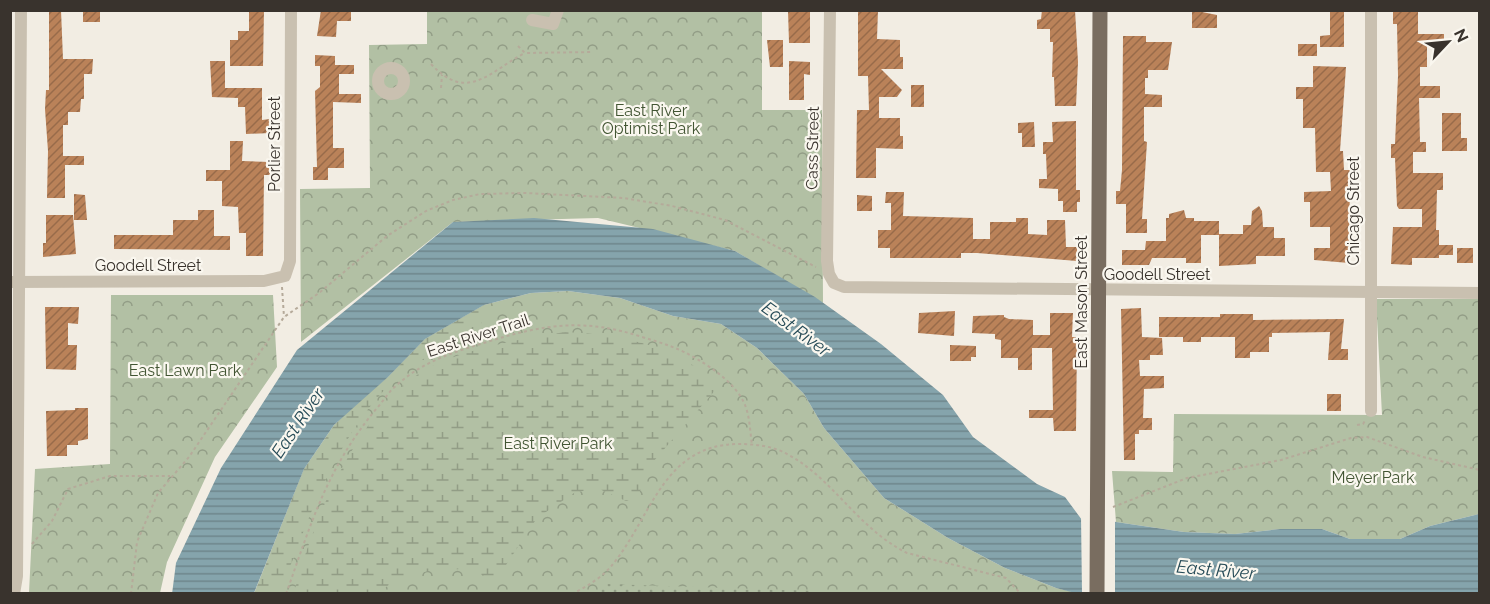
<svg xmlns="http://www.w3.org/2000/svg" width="1490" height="604" viewBox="0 0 1490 604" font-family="Raleway,sans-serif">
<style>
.forest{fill:url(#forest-crowns)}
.wetland{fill:url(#wetland-marsh)}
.garden{fill:url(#garden-dots)}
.water{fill:url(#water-rules)}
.pier{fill:#f2ede3}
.building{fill:url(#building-hatch)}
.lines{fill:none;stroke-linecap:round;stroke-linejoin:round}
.path{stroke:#b5aa9a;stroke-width:2;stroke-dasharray:3 3;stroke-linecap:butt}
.minor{stroke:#c9c0b0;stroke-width:12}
.major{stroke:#796d60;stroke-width:15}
.labels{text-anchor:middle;stroke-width:4.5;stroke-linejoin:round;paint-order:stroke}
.park-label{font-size:16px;fill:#425533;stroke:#faf7ef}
.street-label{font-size:16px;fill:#39332d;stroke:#faf7ef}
.water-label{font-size:18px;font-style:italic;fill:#264b57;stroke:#faf7ef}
</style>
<defs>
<pattern id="forest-crowns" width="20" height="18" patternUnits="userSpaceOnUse" patternTransform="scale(1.5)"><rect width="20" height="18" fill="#b2c0a4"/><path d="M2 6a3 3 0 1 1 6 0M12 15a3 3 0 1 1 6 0" fill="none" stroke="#929d86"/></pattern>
<pattern id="wetland-marsh" width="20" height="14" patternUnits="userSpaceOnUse" patternTransform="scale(1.5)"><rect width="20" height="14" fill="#b2c0a4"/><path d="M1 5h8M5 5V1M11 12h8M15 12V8" fill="none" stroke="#929d86"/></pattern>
<pattern id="garden-dots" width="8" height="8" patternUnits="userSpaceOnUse" patternTransform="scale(1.5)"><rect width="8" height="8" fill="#b2c0a4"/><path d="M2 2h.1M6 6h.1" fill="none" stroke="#929d86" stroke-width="1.8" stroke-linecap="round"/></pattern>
<pattern id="water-rules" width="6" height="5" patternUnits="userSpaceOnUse" patternTransform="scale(1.5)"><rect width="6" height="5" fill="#85a4ac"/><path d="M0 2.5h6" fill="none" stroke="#6e868c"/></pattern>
<pattern id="building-hatch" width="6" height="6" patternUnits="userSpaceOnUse" patternTransform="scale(1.5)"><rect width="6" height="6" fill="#ba8259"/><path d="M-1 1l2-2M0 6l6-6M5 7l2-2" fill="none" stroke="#986b4a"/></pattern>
</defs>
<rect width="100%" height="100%" fill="#f2ede3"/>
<!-- forest -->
<g class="forest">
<polygon points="550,10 762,11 762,110 822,110 823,303 735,251 598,218 453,222 301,342 300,189 370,188 369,45 427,44 427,11"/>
<polygon points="568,291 620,298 673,316 721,324 757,348 804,394 824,428 884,498 948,538 1005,568 1056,588 1079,593 254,594 304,469 345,412 388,377 425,339 484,305 531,293"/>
<polygon points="111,295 273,295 277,367 215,457 167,562 160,593 29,593 35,469 110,464"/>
<polygon points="1376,299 1479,299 1479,514 1430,526 1400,539 1350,539 1322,529 1280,529 1235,534 1184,532 1116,522 1112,471 1173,472 1174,414 1382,415"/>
</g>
<!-- wetland -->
<g class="wetland">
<path d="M484,305L480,317L485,338C463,344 436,351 416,363C365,397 333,461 310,515C297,545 294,568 273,593L254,594L304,469L334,425L388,377L425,339Z"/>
<path d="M565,332C607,334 648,340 686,361C698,367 708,379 718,387L653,462L637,498L626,501L597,488L574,493L537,518L502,571L491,578L462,569L428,571L398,579L377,593H294C312,522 355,419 417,375C450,351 524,338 565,332Z"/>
</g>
<!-- garden -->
<polygon class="garden" points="606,584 815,591 815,593 598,593"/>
<!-- water -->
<polygon class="water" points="534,218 653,229 735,251 815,297 881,344 943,395 973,437 1037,484 1065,497 1082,520 1098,516 1116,522 1184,532 1235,534 1280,529 1322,529 1350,539 1400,539 1430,526 1479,514 1479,593 1079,594 1056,588 1005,568 948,538 884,498 824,428 804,394 757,348 721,324 673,316 620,298 568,291 531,293 484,305 425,339 388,377 334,425 304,469 254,593 172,594 176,563 221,468 297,350 453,222"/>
<!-- pier -->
<polygon class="pier" points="1081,516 1115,518 1115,593 1082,593"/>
<!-- building -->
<g class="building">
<polygon points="49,10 61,10 63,59 93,59 92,74 84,74 84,99 81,99 80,112 68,112 68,125 63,125 63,156 84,156 84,165 65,165 65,198 47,198 48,151 45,109 46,90 49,90"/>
<rect x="83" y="10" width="17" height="12"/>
<polygon points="249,10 264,10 263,66 230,66 230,40 238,40 238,31 249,31"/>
<polygon points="321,10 351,10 351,21 337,21 336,37 317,36"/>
<polygon points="788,10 810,10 810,43 789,43"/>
<polygon points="858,10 878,10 877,39 900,40 900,57 903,57 903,69 881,69 902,90 897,97 879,97 879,118 900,118 900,136 903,136 903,149 876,148 876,178 856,178 857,110 869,110 868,76 858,76"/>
<polygon points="1042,10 1075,10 1078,62 1076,106 1055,106 1054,77 1052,77 1053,42 1050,42 1050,29 1037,29 1037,20 1041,19"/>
<polygon points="1192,10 1217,15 1217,28 1192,28"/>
<polygon points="1330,11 1344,11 1344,47 1320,47 1320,36 1330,35"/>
<polygon points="1393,12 1418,12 1418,34 1444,34 1444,46 1427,46 1427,67 1420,67 1420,86 1440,86 1440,98 1419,98 1420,142 1426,142 1426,152 1413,152 1413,173 1443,173 1443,190 1437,190 1436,230 1439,230 1439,245 1453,245 1453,255 1439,255 1439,258 1412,258 1412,265 1391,264 1393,227 1422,227 1422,209 1399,209 1397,206 1395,158 1391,158 1391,144 1395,144 1398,76 1397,24 1393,24"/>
<polygon points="1123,36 1146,36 1146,42 1172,42 1168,70 1148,70 1148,78 1145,78 1145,94 1162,95 1162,107 1144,107 1144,141 1147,142 1142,219 1147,219 1147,233 1126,233 1126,204 1116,204 1116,191 1120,191 1122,170"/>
<polygon points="767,40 783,40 783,67 770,67"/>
<rect x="1298" y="44" width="19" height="12"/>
<polygon points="315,55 335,56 335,65 354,65 354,74 339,74 339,94 361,94 361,103 333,102 333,148 344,148 344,168 328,168 328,180 313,180 313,167 317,167 315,91 320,87 320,66 315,66"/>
<polygon points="210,61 225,61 225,88 262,88 262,120 270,119 270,133 246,134 245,107 238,107 238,98 212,97"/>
<polygon points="789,61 810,62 810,75 804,74 804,100 789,100"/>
<polygon points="1313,66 1346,67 1340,151 1343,151 1344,170 1350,170 1349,263 1314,260 1314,248 1330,248 1330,227 1310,227 1310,202 1304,202 1304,192 1331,191 1330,172 1316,172 1315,128 1303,128 1303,99 1296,99 1296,87 1313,87"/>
<rect x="911" y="85" width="13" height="22"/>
<polygon points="1442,113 1461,113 1461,138 1467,138 1467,151 1442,151"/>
<polygon points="1076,121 1076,190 1080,190 1080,202 1077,202 1077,212 1063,212 1063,201 1058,201 1058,189 1039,188 1039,179 1047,179 1046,154 1043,154 1043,142 1053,142 1052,122"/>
<polygon points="1034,122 1035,147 1022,147 1022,133 1018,133 1018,123"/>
<polygon points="230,141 243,141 242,161 270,162 270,175 264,175 263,256 246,256 246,233 239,233 238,207 222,206 222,181 206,181 206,170 230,170"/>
<polygon points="886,192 904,192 903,216 973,218 973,239 990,239 990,222 1016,222 1016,218 1028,218 1028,234 1047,235 1047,220 1065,220 1066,247 1077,247 1077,261 977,253 961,253 961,258 890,258 890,248 878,248 878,230 891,230 891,203 885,203"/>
<polygon points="74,194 85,195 87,220 74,220"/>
<polygon points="857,195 872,196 872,211 857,211"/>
<polygon points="1259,206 1262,211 1263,227 1274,227 1274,238 1285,238 1285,256 1256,256 1256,264 1219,266 1219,235 1201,235 1201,263 1186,263 1186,258 1152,258 1149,265 1122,265 1122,250 1145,250 1146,241 1166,241 1166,218 1169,218 1169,214 1184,210 1186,218 1194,218 1194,221 1219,221 1219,234 1243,234 1243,225 1251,225 1252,211"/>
<polygon points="198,210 214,210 214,236 230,236 230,250 114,249 114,235 173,235 173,220 198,220"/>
<polygon points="46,215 73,215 76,254 43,257 43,243 46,243"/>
<rect x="1457" y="248" width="16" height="15"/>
<polygon points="45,307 79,307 78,324 68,323 68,345 77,345 76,370 46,369"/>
<polygon points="1141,308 1142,337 1162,338 1163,355 1150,355 1150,360 1139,360 1140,376 1164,376 1164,388 1144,389 1143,418 1152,418 1152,430 1139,430 1139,434 1135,434 1135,460 1124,460 1121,309"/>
<polygon points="955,311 954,336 918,333 919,313"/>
<polygon points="1050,313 1073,313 1072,337 1077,337 1076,431 1054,431 1053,418 1029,418 1029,410 1053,410 1052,348 1032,348 1032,370 1018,370 1018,358 1001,358 1001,340 995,339 995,334 972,333 973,316 1004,315 1004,317 1009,319 1033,320 1033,335 1050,335"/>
<polygon points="1220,314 1253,314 1253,320 1344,319 1341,349 1348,349 1348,360 1328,360 1330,332 1272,333 1272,337 1269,337 1269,352 1250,352 1250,358 1235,358 1235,337 1201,337 1201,342 1183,342 1183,337 1159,337 1159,317 1220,317"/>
<polygon points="950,345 976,346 976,357 971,357 971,361 950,361"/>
<rect x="1327" y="394" width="14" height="17"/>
<polygon points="75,408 88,408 88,439 78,441 78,445 67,445 67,456 47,456 46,411 75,410"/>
</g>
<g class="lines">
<!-- path -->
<g class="path">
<polyline points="518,46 525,53 593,52"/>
<path d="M431,64C468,104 491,70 525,53"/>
<polyline points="441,88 442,75"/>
<polyline points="282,287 284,317"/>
<polyline points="1357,425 1363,424 1366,419"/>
<polyline points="1113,507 1187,478 1281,460 1351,438 1367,437 1423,457 1480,470"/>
<polyline points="32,544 52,521 68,489 110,476 170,476"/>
<polyline points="131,594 137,542 158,493 189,457 284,317 319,293 387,236 426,211 453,200 480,194 525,193 624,198 672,206 725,220 816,267"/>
<path d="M286,594C312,521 327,468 377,408C384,400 390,390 398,384C424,361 454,352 487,342C544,324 585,318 642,337C662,343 679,348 697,359C714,369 737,385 745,405C750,417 750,432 752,445"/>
<path d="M572,594C586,587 603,577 613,564C652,516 663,445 738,444C755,444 773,446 787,454C834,479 857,528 907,553L1006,578L1021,594"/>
</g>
<!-- minor -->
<g class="minor">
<polyline points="830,10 827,261 829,274 834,283 844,287 1480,293"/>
<polyline points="1371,10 1371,411"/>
<polyline points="532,20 553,24 558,10"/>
<circle cx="391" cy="81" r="13"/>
<polyline points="10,282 264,281 285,276 290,261 291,10"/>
<polyline points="14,594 17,576 21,10"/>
</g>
<!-- major -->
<polyline class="major" points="1097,594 1100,10"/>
</g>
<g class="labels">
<!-- park labels -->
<g class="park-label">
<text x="651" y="116">East River<tspan x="651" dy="18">Optimist Park</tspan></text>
<text x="185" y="376">East Lawn Park</text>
<text x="558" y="449">East River Park</text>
<text x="1373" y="483">Meyer Park</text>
</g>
<!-- street labels -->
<g class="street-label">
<text transform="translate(274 144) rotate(-90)" y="6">Porlier Street</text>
<text transform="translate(812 148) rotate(-89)" y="6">Cass Street</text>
<text transform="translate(1353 211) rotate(-90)" y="6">Chicago Street</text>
<text x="148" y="271">Goodell Street</text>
<text x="1157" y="280">Goodell Street</text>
<text transform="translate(1081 302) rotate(-90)" y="6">East Mason Street</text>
<text transform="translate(478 335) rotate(-18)" y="6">East River Trail</text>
</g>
<!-- water labels -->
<g class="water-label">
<text transform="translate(796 329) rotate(36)" y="6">East River</text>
<text transform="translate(298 423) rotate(-56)" y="6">East River</text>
<text transform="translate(1216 570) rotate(5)" y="6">East River</text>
</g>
</g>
<!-- border -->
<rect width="1490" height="604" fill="none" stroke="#39332d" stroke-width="24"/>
<!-- north arrow -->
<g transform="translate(1448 42) rotate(64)" stroke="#faf7ef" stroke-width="4.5" paint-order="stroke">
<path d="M0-4.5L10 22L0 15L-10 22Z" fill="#39332d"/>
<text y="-9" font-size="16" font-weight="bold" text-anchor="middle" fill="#39332d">N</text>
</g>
</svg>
